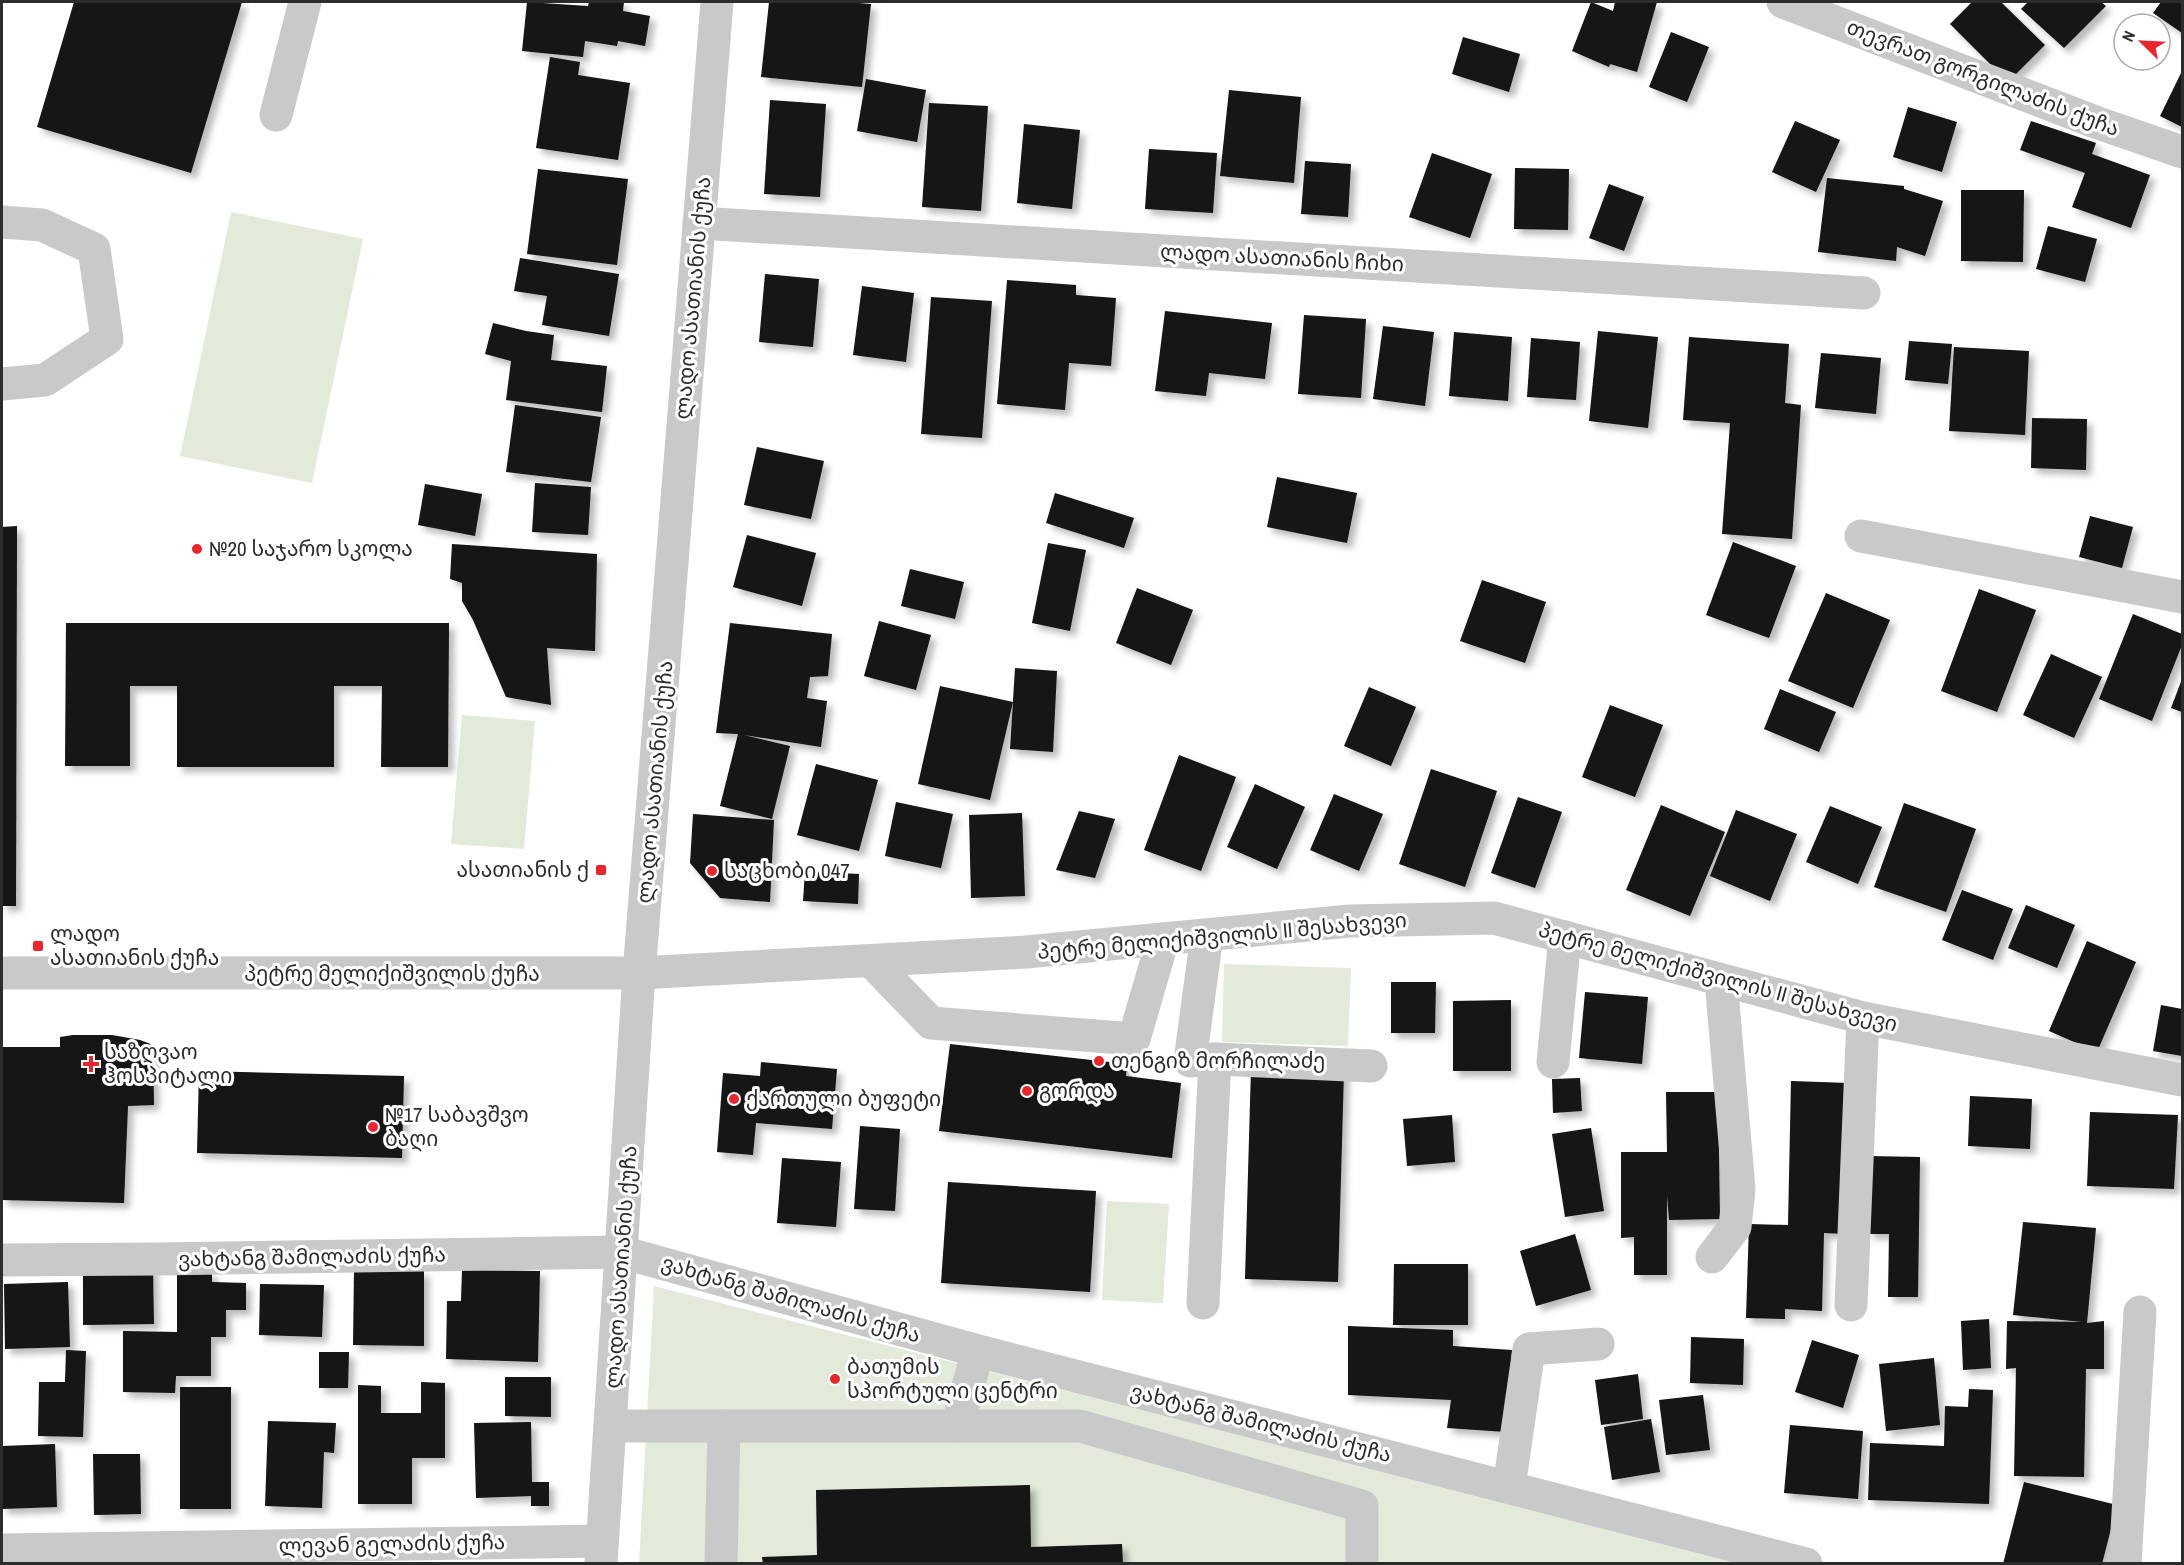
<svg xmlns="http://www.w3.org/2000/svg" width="2184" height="1565" viewBox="0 0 2184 1565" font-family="'Archivo Narrow','Noto Sans Georgian',sans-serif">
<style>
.green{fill:#e2ebd9}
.building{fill:#131313;filter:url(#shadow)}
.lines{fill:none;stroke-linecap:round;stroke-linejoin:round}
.minor{stroke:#c9c9c9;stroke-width:33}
.poi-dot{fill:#ed252b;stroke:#fff;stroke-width:2}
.labels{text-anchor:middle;stroke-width:6;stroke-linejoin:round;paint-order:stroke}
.street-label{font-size:21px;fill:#2c2c2c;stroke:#fff}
.poi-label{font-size:21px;fill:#2c2c2c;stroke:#fff;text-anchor:start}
</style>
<defs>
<filter id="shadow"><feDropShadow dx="5.5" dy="5.5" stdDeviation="3" flood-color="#0004"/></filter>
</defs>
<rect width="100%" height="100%" fill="#fff"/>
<!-- green -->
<g class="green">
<polygon points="231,212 363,239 312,483 180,456"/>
<polygon points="462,715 535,721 524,849 451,844"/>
<polygon points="1224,964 1351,968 1348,1046 1222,1042"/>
<polygon points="1107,1201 1169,1204 1163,1303 1102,1300"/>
<polygon points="654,1286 1741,1563 639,1564"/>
</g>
<!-- building -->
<g class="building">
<polygon points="74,2 242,2 191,173 37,127"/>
<polygon points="527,2 588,6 589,2 624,2 623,11 650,16 645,46 618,41 617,46 585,41 583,57 522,51"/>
<polygon points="769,2 846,2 871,4 862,87 761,77"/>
<polygon points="1591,2 1613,11 1615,2 1657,2 1637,72 1610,64 1609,67 1572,51"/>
<polygon points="1972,2 2001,2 2045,45 2008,82 1950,24"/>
<polygon points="2028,2 2101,2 2106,6 2064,48 2021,9"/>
<polygon points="2161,2 2182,2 2182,33 2153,13"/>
<polygon points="1671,32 1709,47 1687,102 1649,87"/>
<polygon points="1463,37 1520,54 1509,92 1452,74"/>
<polygon points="550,57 580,62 578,75 630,83 618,160 536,148"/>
<polygon points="2182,71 2182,127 2160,116"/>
<polygon points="866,79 926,90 917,142 857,131"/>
<polygon points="1229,90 1301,97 1294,183 1220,176"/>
<polygon points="770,100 826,104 820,197 764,194"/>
<polygon points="929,103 988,106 981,211 922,207"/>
<polygon points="1908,107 1957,122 1942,172 1893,157"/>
<polygon points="1795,121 1840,140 1816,192 1772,172"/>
<polygon points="2031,121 2096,143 2092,154 2150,175 2131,228 2072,207 2085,173 2020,150"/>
<polygon points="1024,124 1080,130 1072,209 1017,203"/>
<polygon points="1149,149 1217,153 1213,213 1145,209"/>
<polygon points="1432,153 1492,174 1470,238 1409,217"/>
<polygon points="1305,161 1351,164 1348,217 1301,214"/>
<polygon points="1515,168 1569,169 1568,230 1514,229"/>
<polygon points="538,169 628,179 617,265 527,254"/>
<polygon points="1827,178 1904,186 1904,189 1943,201 1925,256 1897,247 1896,261 1818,252"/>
<polygon points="1609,184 1644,197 1624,251 1589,238"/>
<polygon points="1961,190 2024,190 2023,262 1961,261"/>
<polygon points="2048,226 2097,239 2085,282 2036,269"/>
<polygon points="520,258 619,274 609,336 542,325 547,296 514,291"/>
<polygon points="765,274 819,279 813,347 759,342"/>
<polygon points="1007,280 1076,285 1076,295 1116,298 1111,366 1069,363 1065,410 997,404"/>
<polygon points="862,286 914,293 906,362 853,355"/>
<polygon points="931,297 992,301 982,438 921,434"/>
<polygon points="1165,311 1272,323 1265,379 1209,373 1206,396 1155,391"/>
<polygon points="1304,315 1366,319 1361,398 1298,394"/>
<polygon points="493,323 526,331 554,335 551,360 607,366 602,412 506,400 511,361 485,354"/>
<polygon points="1383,326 1434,332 1425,406 1373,399"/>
<polygon points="1598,331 1658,337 1648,428 1589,421"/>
<polygon points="1454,332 1512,337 1508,401 1449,396"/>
<polygon points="1689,337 1789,344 1785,403 1801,405 1792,539 1722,534 1730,423 1683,420"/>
<polygon points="1531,338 1580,342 1576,400 1527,397"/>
<polygon points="1909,341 1952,344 1948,384 1905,380"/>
<polygon points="1954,347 2029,351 2025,435 1949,431"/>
<polygon points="1821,353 1881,358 1876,414 1815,408"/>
<polygon points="515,405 601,417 591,482 506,472"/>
<polygon points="2032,418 2087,419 2086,470 2031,468"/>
<polygon points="757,447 824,461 811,519 744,505"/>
<polygon points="1277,477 1357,493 1347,543 1267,527"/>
<polygon points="535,483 591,487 588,535 532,532"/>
<polygon points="425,484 482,494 475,536 418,525"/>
<polygon points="1055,493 1134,518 1124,548 1046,523"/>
<polygon points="2090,516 2133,527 2122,568 2079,557"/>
<polygon points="17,526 16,906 2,906 2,527"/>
<polygon points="747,535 816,553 802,606 733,587"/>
<polygon points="1733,542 1796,566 1769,638 1706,615"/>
<polygon points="1048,543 1086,550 1070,631 1032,623"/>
<polygon points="452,544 597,554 595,651 547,648 551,705 506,697 473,620 462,601 462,583 450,579"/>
<polygon points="910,569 964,582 955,619 901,606"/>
<polygon points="1482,580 1546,602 1525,663 1460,641"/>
<polygon points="1137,588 1193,610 1171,665 1116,643"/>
<polygon points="1979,589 2036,610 1997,712 1941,691"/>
<polygon points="1826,593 1890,620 1853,708 1788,681"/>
<polygon points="2133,614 2182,634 2182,645 2152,721 2099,699"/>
<polygon points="879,621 931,635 916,690 864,676"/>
<polygon points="66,623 449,623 448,767 381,767 382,686 334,686 334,767 177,767 177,686 130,686 130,766 65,766"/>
<polygon points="730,623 832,634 828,676 810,677 807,698 827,701 821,747 744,735 790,746 772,819 720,806 738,734 716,733"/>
<polygon points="2051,654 2102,677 2074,738 2023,715"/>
<polygon points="1015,668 1057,671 1053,752 1010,749"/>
<polygon points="2182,679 2182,712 2171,708"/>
<polygon points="940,686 1013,702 990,800 918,784"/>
<polygon points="1369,687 1416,707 1391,766 1344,746"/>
<polygon points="1780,689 1836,712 1819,752 1764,729"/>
<polygon points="1610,705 1663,725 1635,797 1582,777"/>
<polygon points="1179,755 1236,777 1201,871 1144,850"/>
<polygon points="816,764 878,780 859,851 797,835"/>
<polygon points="1431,769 1497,791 1465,887 1399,864"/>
<polygon points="1255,784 1305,807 1277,869 1227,847"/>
<polygon points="1334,794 1383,814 1359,871 1310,850"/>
<polygon points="1518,797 1562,812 1535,888 1491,873"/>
<polygon points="896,802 953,814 941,868 885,856"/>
<polygon points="1904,803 1976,829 1946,912 1874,887"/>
<polygon points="1661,805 1725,832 1690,916 1626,890"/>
<polygon points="1830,806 1882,827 1858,884 1806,862"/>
<polygon points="1736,810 1797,834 1770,901 1710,876"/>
<polygon points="1079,811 1115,819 1095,878 1056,870"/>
<polygon points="1022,813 1025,896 971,898 969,815"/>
<polygon points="693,814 774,820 770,902 720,898 690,863"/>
<polygon points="805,871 859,874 858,904 803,901"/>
<polygon points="1962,890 2013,909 1993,960 1942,940"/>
<polygon points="2026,905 2075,925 2057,968 2008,948"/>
<polygon points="2087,941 2136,962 2097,1052 2049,1031"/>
<polygon points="1391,982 1436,982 1435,1033 1391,1033"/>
<polygon points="1585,992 1648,997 1642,1064 1579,1058"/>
<polygon points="1511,1000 1511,1071 1453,1071 1453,1001"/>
<polygon points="2161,1005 2182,1009 2182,1056 2153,1051"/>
<polygon points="73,1035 112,1035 140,1040 153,1045 154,1105 128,1106 124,1203 2,1200 2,1047 60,1047 60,1037"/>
<polygon points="950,1044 1127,1064 1126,1076 1181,1083 1172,1158 939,1131"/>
<polygon points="761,1062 837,1069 832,1129 756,1123 753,1155 717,1152 723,1073 760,1076"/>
<polygon points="1251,1068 1344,1071 1338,1282 1245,1279"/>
<polygon points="199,1071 404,1076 402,1158 197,1153"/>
<polygon points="1580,1078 1582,1111 1553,1113 1552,1079"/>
<polygon points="1791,1081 1849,1083 1845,1234 1824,1233 1822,1311 1785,1309 1785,1319 1746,1318 1749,1224 1788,1225"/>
<polygon points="1666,1092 1718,1092 1720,1219 1669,1220 1667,1196 1667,1275 1634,1275 1634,1237 1621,1238 1621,1152 1667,1152"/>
<polygon points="1970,1096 2032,1099 2030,1149 1968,1146"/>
<polygon points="2090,1112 2178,1115 2174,1189 2087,1186"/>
<polygon points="1452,1115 1455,1162 1407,1166 1403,1119"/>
<polygon points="860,1126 900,1129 895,1211 854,1209"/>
<polygon points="1591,1128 1604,1211 1565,1217 1552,1134"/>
<polygon points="1869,1156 1920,1157 1918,1297 1888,1297 1889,1234 1868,1234"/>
<polygon points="782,1158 841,1162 836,1227 777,1223"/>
<polygon points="948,1182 1096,1191 1090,1292 941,1283"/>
<polygon points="2023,1222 2096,1228 2087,1323 2104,1321 2104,1369 2086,1369 2084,1477 2014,1476 2016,1368 2006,1369 2007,1321 2082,1322 2013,1315"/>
<polygon points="1575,1234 1591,1290 1536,1306 1520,1251"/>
<polygon points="1394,1264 1468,1264 1468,1325 1393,1325"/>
<polygon points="153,1267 154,1324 83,1325 83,1268"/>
<polygon points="354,1270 424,1271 424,1346 353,1345"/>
<polygon points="462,1270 540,1271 538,1362 446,1359 447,1301 461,1301"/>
<polygon points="177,1271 212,1272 212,1282 246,1283 246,1310 226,1310 226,1337 211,1337 211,1376 176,1376 175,1393 123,1392 123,1331 177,1332"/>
<polygon points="68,1282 70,1347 5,1349 4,1284"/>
<polygon points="260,1284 324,1285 322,1337 259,1335"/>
<polygon points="1989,1319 1991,1368 1963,1370 1961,1321"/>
<polygon points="1348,1326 1453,1330 1453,1346 1512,1350 1506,1432 1447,1428 1451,1400 1348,1395"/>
<polygon points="1691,1337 1744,1339 1743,1385 1690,1383"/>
<polygon points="1812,1340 1859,1355 1843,1408 1795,1392"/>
<polygon points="66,1350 86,1351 83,1437 38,1436 39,1382 65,1382"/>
<polygon points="319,1352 349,1352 348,1388 319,1388"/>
<polygon points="1934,1358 1940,1425 1886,1431 1879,1364"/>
<polygon points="1638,1374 1643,1419 1601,1425 1595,1380"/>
<polygon points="505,1377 551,1377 551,1417 505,1416"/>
<polygon points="421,1382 445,1383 445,1458 412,1458 412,1504 358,1504 358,1385 381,1386 381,1413 421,1413"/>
<rect x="180" y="1387" width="51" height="122"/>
<polygon points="1969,1389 1993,1390 1989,1504 1868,1500 1870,1443 1944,1446 1945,1406 1968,1407"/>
<polygon points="1703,1395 1710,1450 1666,1455 1659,1400"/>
<polygon points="1651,1419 1660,1472 1612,1480 1604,1427"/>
<polygon points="268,1421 336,1423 334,1453 324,1452 322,1508 265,1506"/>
<polygon points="531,1422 532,1482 549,1482 549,1506 531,1506 531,1496 476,1498 474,1423"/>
<polygon points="1790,1425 1863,1431 1858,1499 1784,1493"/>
<polygon points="55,1444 57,1507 2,1509 2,1446"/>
<polygon points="93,1454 140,1454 141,1514 94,1515"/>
<polygon points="2024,1482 2117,1505 2102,1564 2003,1564"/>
<polygon points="1030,1485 1031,1547 1122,1544 1123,1564 763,1564 762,1557 817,1555 816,1490"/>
</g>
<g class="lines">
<!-- minor -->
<g class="minor">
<polyline points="1783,2 2098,123 2182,152"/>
<polyline points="276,115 305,2"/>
<polyline points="2,222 42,225 94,249 107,339 45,380 2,384"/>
<polyline points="699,223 1864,293"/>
<polyline points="1861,536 2182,597"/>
<polyline points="1207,935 1190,1061 1215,1059"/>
<polyline points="871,961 931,1023 1134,1039 1163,939"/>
<polyline points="2,973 639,973 1026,952 1350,921 1494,918 1863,1018 2182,1080"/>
<polyline points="1553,1062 1565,937"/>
<polyline points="1712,1257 1735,1227 1739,1189 1721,980"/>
<polyline points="2,1260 158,1259 621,1252 978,1351 1806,1564"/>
<polyline points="1203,1303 1215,1059 1371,1066"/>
<polyline points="1851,1305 1863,1018"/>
<polyline points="611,1426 1080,1426 1362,1506 1362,1564"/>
<polyline points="957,1426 978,1351"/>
<polyline points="1509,1487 1529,1349 1598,1344"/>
<polyline points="2,1550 602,1541"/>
<polyline points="601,1564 639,973 717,2"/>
<polyline points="721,1564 724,1426"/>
<polyline points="2125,1564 2140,1312"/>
</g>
</g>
<!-- markers -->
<g class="poi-dot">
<circle cx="197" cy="549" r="6"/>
<rect x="595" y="864" width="12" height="12" rx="3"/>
<circle cx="712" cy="871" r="6"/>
<rect x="32" y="940" width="12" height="12" rx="3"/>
<circle cx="1099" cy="1061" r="6"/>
<path d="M88 1055h6v6h6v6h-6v6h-6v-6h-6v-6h6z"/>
<circle cx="1027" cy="1091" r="6"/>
<circle cx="734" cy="1099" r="6"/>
<circle cx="373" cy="1127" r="6"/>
<circle cx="835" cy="1379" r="6"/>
</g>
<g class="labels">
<!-- street labels -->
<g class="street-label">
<text transform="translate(1983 78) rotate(21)" y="7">თევრათ გორგილაძის ქუჩა</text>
<text transform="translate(1282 258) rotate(3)" y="7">ლადო ასათიანის ჩიხი</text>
<text transform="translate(693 298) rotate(-85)" y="7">ლადო ასათიანის ქუჩა</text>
<text transform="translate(655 782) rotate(-85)" y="7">ლადო ასათიანის ქუჩა</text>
<text transform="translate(1222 936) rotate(-5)" y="7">პეტრე მელიქიშვილის II შესახვევი</text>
<text x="392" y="981">პეტრე მელიქიშვილის ქუჩა</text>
<text transform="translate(1718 977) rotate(15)" y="7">პეტრე მელიქიშვილის II შესახვევი</text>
<text transform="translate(312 1257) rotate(-1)" y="7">ვახტანგ შამილაძის ქუჩა</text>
<text transform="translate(621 1267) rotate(-86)" y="7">ლადო ასათიანის ქუჩა</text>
<text transform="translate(791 1299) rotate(16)" y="7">ვახტანგ შამილაძის ქუჩა</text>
<text transform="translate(1261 1423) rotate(14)" y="7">ვახტანგ შამილაძის ქუჩა</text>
<text transform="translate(392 1544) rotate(-1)" y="7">ლევან გელაძის ქუჩა</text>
</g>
<!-- poi labels -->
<g class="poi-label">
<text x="209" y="556">№20 საჯარო სკოლა</text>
<text x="589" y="877" text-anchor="end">ასათიანის ქ</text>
<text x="724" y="878">საცხობი 047</text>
<text x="50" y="941">ლადო<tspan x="50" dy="24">ასათიანის ქუჩა</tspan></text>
<text x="104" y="1059">საზღვაო<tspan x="104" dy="24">ჰოსპიტალი</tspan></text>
<text x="1111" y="1068">თენგიზ მორჩილაძე</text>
<text x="1039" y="1098">გორდა</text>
<text x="746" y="1106">ქართული ბუფეტი</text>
<text x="385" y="1122">№17 საბავშვო<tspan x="385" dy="24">ბაღი</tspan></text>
<text x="847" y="1374">ბათუმის<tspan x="847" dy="24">სპორტული ცენტრი</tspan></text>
</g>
</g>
<!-- border -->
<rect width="2184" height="1565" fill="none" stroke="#2c2c2c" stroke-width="6"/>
<!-- north arrow -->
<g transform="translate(2142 42) rotate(294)"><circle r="28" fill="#ffffff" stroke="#ababab" stroke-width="1.5"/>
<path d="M0-4.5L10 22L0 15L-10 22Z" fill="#ed252b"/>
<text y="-9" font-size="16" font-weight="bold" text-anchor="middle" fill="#2c2c2c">N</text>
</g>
</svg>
